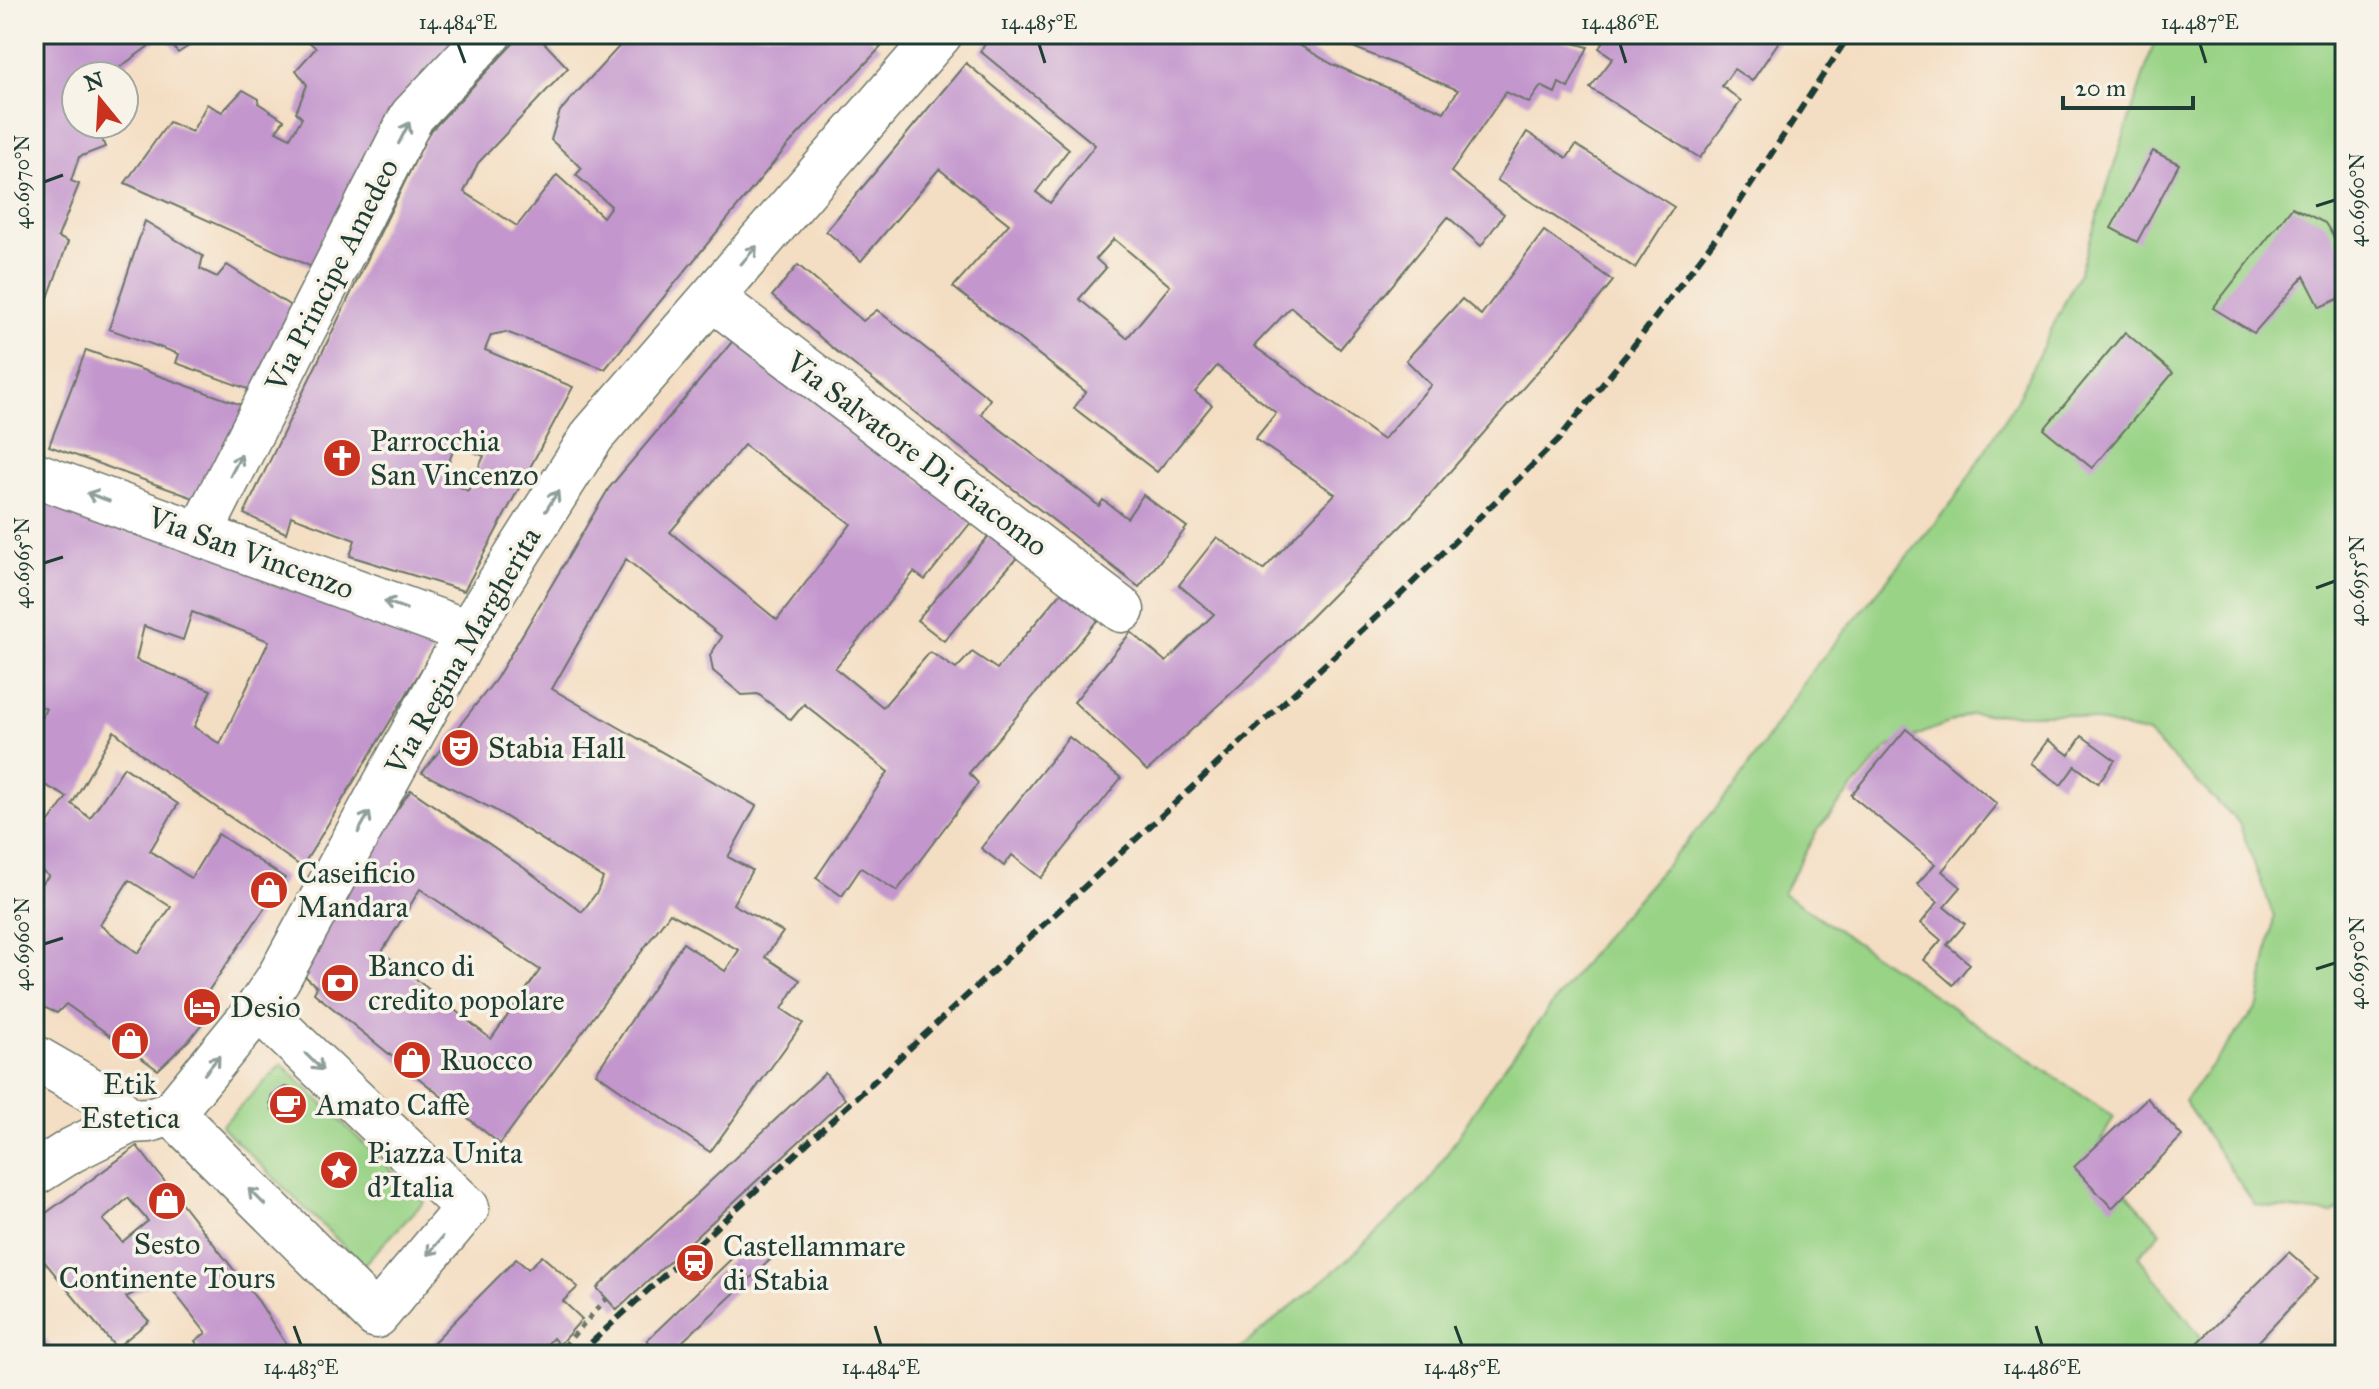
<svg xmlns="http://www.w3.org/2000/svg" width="2379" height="1389" viewBox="0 0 2379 1389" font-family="'IM FELL Great Primer',serif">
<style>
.green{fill:#99d386;stroke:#5c885d;stroke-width:2}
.building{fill:#c396cd;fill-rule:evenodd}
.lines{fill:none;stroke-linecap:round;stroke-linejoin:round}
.minor-casing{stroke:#6a7566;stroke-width:47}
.path{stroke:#6a7566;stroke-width:5;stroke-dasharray:6 6;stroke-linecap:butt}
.minor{stroke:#fff;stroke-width:44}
.rail{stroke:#1f3d34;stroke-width:6;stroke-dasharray:12 6;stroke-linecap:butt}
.oneway{stroke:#8f9e9a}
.ticks{fill:none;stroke:#1f3d34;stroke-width:3}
.labels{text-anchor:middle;stroke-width:7;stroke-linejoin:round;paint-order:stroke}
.street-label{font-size:30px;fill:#1f3d34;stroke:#f7f3e8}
.poi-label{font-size:30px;fill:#1f3d34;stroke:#f7f3e8;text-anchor:start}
.neatline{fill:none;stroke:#1f3d34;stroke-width:3}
.ticks-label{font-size:20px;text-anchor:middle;fill:#1f3d34}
</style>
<rect width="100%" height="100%" fill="#f7f3e8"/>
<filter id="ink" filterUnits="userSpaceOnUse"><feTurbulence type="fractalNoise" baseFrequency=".0125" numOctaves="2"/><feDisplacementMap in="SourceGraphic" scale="16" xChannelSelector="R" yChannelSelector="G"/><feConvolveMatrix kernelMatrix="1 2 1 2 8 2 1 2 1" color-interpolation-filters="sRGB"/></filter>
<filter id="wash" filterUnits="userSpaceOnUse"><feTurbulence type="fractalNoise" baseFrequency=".006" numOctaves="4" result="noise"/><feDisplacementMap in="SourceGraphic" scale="32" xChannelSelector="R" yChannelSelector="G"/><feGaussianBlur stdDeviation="1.8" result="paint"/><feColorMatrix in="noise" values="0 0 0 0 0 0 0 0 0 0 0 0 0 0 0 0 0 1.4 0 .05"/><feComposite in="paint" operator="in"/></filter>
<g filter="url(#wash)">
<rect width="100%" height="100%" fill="#f4dec3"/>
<!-- green -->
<g class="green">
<polygon points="2157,34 2345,34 2345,1207 2332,1214 2255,1205 2184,1101 2258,1006 2274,917 2239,823 2148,734 2067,714 1971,714 1888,747 1818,829 1783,893 2114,1117 2093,1155 2161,1232 2138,1256 2215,1355 1232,1355 1345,1262 1426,1186 1497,1076 1608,932 1734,788 1813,669 1954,500 2016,401 2079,273"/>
<polygon points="282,1064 424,1202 363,1265 221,1126"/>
</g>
<g id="blocks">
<!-- building -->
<g class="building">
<polygon points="34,34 207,34 178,53 164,35 108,76 76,76 76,124 96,124 105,147 79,157 71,181 79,184 58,237 68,242 39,323 34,320"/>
<polygon points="300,34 482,34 325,273 125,183 169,122 192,132 207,104 222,112 243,90 259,99 258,103 284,120 276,131 290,138 302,118 296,112 307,85 296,70 316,48"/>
<path d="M522,34H536L568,68L478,163L464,192L517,226L557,175L603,217L611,206L576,175L582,168L551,140L560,111L626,39L621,34H866L881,47L788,145L605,369L506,332L491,335L485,350L573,387L464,591L350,556L355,540L291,516L286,533L244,514L428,134ZM455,445L484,456L468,491L443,479Z"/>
<path d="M993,34H1280L1332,64L1444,112L1458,90L1348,45L1354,34H1556L1555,38L1588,47L1568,88L1559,83L1555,93L1541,86L1529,103L1506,92L1451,172L1504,214L1481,246L1448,217L1340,349L1291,307L1254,346L1383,440L1431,385L1406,360L1462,299L1481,315L1544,231L1613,281L1572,332L1412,515L1278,650L1147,771L1074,702L1131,632L1166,662L1214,614L1179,585L1217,537L1263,570L1335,494L1255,439L1276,413L1217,366L1195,392L1212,405L1157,472L1074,408L1086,392L953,287L1009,224L939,169L861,261L826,231L966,63L1069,149L1036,192L1050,203L1095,145L980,51ZM1114,239L1170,286L1127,338L1079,299L1106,268L1096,259Z"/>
<polygon points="1610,34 1784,34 1752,81 1734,69 1722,86 1741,101 1700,158 1590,88 1613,58 1599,48"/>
<polygon points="1527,132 1567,158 1576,145 1674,207 1635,268 1497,180"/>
<polygon points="2153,151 2179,164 2137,242 2111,228"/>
<polygon points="2292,207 2325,223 2345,255 2345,296 2320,307 2304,276 2254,333 2213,308"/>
<polygon points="145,221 203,256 200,269 217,277 227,265 306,316 270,397 176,363 179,354 109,329"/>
<polygon points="798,265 863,321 877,310 990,399 981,414 1099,506 1103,500 1127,518 1143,495 1187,527 1139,587 835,350 772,296"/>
<polygon points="2125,332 2173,373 2092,468 2044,429"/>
<path d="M737,336L972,521L925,580L914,572L835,668L883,707L930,652L956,669L972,652L997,669L1065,588L1101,616L969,773L978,783L897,891L861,868L842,896L816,878L888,772L804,704L791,720L758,694L742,695L713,671L710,655L722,637L626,559L552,689L756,806L728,857L752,870L733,904L783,932L765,957L800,980L782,1009L803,1023L710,1152L596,1073L683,943L725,971L739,950L670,913L500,1144L314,993L317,987L305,976L304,941L411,790L527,870L582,912L597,892L603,878L495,810L422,773L496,679L609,488ZM744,445L851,524L777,620L670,532ZM420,889L540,970L491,1039L382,952Z"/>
<polygon points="86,350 256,410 213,505 49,446"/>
<path d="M34,480L446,629L302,867L151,762L114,731L72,804L90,818L124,767L178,804L150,851L191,878L218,834L285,878L207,993L218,1003L189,1040L158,1070L66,1004L57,1013L34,1003V877L42,883L49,876L34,865V843L67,797L34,779V732L46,709L34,702ZM192,612L269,641L220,744L194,727L211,690L136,660L144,626L183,640ZM129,880L171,907L138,953L100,925Z"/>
<polygon points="994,530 1021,553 944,641 917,620"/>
<polygon points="1906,729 1997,804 1942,871 1961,887 1944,907 1965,924 1947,945 1970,964 1953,985 1924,960 1941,940 1921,923 1938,902 1917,884 1935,864 1851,795"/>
<polygon points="2082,736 2115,760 2098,783 2075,766 2061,785 2031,763 2048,740 2069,755"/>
<polygon points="1069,737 1121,778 1041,878 1012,855 1004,866 981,848"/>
<polygon points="825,1073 845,1099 617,1310 597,1288"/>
<polygon points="285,1087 293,1089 305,1101 306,1108 304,1115 291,1123 284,1121 272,1110 270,1102 272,1095"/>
<polygon points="2147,1098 2182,1136 2112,1208 2074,1167"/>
<path d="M137,1146L259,1302L293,1355H204L195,1341L206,1333L163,1278L126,1297L149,1321L116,1348L34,1249V1222ZM128,1198L148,1221L122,1242L103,1220Z"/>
<polygon points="751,1240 772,1258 668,1355 661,1355 647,1340"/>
<polygon points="2289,1252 2318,1278 2246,1355 2212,1355 2198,1343"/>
<polygon points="542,1256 578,1287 563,1301 582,1319 559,1345 553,1338 537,1355 429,1355 425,1351 516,1259 528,1269"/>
<polygon points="34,1324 57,1355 34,1355"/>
</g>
</g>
</g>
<g filter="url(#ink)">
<use href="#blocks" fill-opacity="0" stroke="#6a7566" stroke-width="2"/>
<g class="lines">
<defs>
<g id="minor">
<polyline points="712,298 1122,610"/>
<polyline points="34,474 468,632"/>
<polyline points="200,534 412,116 489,34"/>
<polyline points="34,1057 105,1098 130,1121"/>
<polyline points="172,1113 376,1316 467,1208 258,1008"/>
<polyline points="34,1174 72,1150 130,1121 149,1120 172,1113 258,1008 278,979 468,632 593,435 940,34"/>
</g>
</defs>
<!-- minor casing -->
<use href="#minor" class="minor-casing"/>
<!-- path -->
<polyline class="path" points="556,1355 607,1298"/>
<!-- minor -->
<use href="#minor" class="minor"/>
<!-- rail -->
<polyline class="rail" points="578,1355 1400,595 1558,440 1635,344 1718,235 1850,34"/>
</g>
<!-- one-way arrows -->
<defs><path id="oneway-shaft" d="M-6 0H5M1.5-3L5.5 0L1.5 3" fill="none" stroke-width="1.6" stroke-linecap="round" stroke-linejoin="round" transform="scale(2)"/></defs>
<g class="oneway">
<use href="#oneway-shaft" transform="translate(404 133) rotate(-63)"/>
<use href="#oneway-shaft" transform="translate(749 255) rotate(-49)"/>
<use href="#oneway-shaft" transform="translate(236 465) rotate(-63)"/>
<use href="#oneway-shaft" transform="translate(98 497) rotate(-160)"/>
<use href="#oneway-shaft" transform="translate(552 501) rotate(-58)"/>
<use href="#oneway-shaft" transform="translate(395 605) rotate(-160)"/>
<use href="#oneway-shaft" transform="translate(364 822) rotate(-61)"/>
<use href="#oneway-shaft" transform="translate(314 1062) rotate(44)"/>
<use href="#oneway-shaft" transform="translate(212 1065) rotate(-51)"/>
<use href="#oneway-shaft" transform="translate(257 1197) rotate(-135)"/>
<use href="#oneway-shaft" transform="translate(435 1246) rotate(130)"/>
</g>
</g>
<!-- ticks -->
<path class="ticks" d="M458,44L465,63M1039,44L1045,63M1620,44L1626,63M2200,44L2206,63M44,182L63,175M2316,206L2335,200M44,563L63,557M2316,588L2335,581M44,944L63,938M2316,969L2335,963M294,1326L301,1345M875,1326L881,1345M1455,1326L1462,1345M2036,1326L2042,1345"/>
<!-- icons -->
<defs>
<symbol id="church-disc" viewBox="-11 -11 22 22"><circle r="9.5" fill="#c8321e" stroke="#f7f3e8"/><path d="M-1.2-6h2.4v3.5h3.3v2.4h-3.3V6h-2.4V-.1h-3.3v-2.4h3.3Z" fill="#fff"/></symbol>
<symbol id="theatre-disc" viewBox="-11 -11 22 22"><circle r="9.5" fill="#c8321e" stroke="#f7f3e8"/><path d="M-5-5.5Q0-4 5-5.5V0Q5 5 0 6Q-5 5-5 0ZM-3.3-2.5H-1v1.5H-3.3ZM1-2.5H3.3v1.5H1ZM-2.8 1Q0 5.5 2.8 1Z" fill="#fff"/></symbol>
<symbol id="shop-disc" viewBox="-11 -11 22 22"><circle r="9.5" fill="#c8321e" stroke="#f7f3e8"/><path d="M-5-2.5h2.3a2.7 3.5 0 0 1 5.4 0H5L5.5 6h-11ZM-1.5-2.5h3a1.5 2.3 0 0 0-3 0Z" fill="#fff"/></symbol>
<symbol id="bank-disc" viewBox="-11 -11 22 22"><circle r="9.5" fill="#c8321e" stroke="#f7f3e8"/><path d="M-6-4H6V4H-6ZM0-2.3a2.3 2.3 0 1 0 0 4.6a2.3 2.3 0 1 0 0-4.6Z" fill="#fff"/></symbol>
<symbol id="hotel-disc" viewBox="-11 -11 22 22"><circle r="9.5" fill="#c8321e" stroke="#f7f3e8"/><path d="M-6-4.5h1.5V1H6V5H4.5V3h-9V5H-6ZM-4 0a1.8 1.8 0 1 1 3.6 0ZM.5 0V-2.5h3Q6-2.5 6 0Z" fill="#fff"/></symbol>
<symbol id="cafe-disc" viewBox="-11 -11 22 22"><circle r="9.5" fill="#c8321e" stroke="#f7f3e8"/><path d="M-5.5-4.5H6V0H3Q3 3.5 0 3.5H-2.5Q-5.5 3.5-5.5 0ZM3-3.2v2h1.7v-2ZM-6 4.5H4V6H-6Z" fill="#fff"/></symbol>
<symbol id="sight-disc" viewBox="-11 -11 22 22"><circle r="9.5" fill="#c8321e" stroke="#f7f3e8"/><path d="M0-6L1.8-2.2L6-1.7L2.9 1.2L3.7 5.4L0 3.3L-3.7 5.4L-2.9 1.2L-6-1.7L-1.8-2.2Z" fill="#fff"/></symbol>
<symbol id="station-disc" viewBox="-11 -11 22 22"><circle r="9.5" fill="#c8321e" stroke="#f7f3e8"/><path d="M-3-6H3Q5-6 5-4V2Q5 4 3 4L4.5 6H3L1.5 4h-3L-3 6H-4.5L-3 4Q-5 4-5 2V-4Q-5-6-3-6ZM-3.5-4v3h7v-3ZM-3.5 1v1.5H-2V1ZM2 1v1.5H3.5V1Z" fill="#fff"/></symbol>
</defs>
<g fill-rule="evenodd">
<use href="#church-disc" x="320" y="436" width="44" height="44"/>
<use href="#theatre-disc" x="438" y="726" width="44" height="44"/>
<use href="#shop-disc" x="247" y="868" width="44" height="44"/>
<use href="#bank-disc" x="318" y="961" width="44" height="44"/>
<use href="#hotel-disc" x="180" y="985" width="44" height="44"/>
<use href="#shop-disc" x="108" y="1019" width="44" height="44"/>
<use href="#shop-disc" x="390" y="1038" width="44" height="44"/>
<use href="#cafe-disc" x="266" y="1083" width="44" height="44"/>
<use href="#sight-disc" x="317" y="1148" width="44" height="44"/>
<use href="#shop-disc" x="145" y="1179" width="44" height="44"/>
<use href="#station-disc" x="673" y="1241" width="44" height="44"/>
</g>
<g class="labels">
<!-- street labels -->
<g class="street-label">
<text transform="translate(332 275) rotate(-63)" y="10">Via Principe Amedeo</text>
<text transform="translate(917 454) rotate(37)" y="10">Via Salvatore Di Giacomo</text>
<text transform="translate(251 553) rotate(20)" y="10">Via San Vincenzo</text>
<text transform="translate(463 651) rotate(-60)" y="10">Via Regina Margherita</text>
</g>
<!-- poi labels -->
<g class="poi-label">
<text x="370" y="451">Parrocchia<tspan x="370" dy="34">San Vincenzo</tspan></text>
<text x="488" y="758">Stabia Hall</text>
<text x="297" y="883">Caseificio<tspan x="297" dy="34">Mandara</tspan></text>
<text x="368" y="976">Banco di<tspan x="368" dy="34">credito popolare</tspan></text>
<text x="230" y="1017">Desio</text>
<text x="440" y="1070">Ruocco</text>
<text x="130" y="1094" text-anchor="middle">Etik<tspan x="130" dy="34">Estetica</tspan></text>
<text x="316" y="1115">Amato Caffè</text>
<text x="367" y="1163">Piazza Unita<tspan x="367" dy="34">d'Italia</tspan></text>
<text x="167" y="1254" text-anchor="middle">Sesto<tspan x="167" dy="34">Continente Tours</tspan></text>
<text x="723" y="1256">Castellammare<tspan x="723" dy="34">di Stabia</tspan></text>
</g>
</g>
<!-- margin -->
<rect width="2379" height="1389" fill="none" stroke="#f7f3e8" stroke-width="88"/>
<!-- north arrow -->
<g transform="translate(100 100) rotate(342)"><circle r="38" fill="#f7f3e8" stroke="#a1aaa0" stroke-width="2"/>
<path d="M0-6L14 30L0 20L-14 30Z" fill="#c8321e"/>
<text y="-12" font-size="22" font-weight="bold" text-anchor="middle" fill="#1f3d34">N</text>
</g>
<!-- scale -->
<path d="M2063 96v12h130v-12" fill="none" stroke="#1f3d34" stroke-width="4"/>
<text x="2075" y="96" font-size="24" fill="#1f3d34" stroke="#f7f3e8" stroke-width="6" paint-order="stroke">20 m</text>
<rect x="44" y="44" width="2291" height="1301" class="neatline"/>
<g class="ticks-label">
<text x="458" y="29">14.484°E</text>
<text x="1039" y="29">14.485°E</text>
<text x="1620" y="29">14.486°E</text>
<text x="2200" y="29">14.487°E</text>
<text transform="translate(22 182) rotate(-90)" y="7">40.6970°N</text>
<text transform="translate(2357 200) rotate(-90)" y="7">40.6960°N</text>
<text transform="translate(22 563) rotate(-90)" y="7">40.6965°N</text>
<text transform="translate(2357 581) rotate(-90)" y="7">40.6955°N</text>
<text transform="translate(22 944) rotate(-90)" y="7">40.6960°N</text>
<text transform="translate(2357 963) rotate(-90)" y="7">40.6950°N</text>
<text x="301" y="1374">14.483°E</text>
<text x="881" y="1374">14.484°E</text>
<text x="1462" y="1374">14.485°E</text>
<text x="2042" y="1374">14.486°E</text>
</g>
</svg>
